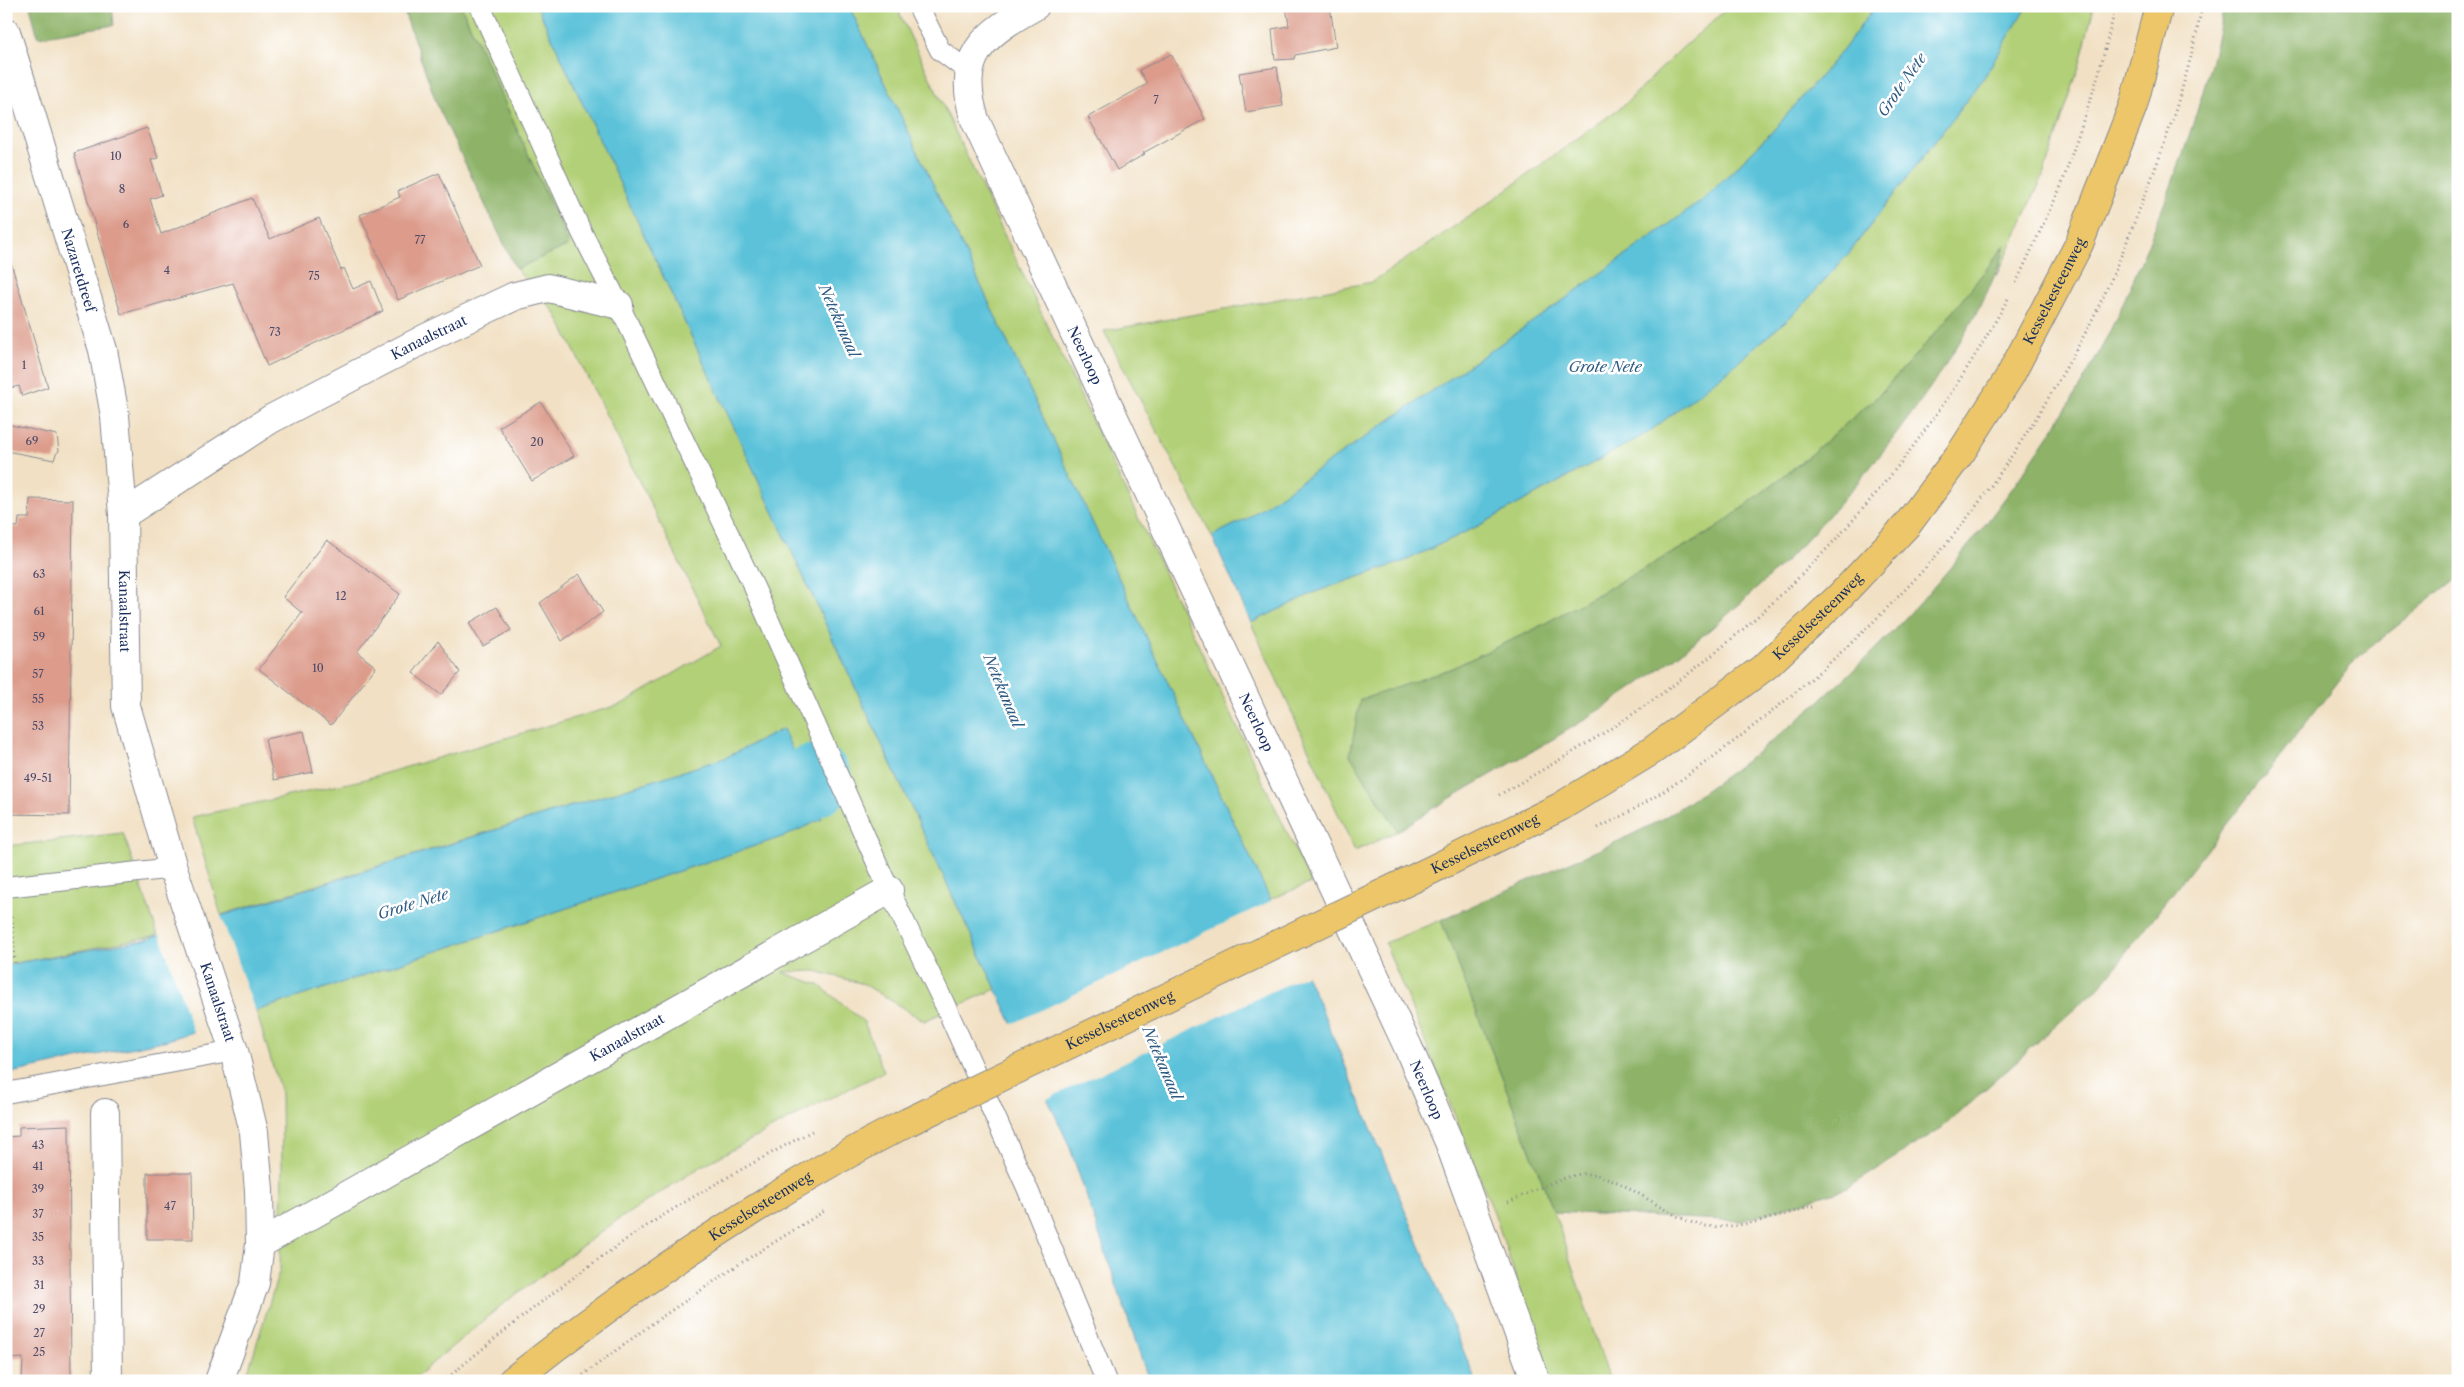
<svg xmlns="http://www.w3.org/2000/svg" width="2464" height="1387" viewBox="0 0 2464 1387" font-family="'Libre Caslon Text',serif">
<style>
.green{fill:#b2d077;stroke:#66806a}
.forest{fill:#8db268;stroke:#547063}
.water{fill:#5bc2d9;stroke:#3b789c}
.pier{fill:#f1e0c3}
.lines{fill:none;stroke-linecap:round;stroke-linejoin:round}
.river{stroke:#5bc2d9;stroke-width:72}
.building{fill:#dc9b8b}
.lane-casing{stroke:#868890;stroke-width:22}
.street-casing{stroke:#868890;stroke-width:30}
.primary-casing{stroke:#868890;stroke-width:30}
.path{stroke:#868890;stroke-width:3;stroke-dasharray:1 4;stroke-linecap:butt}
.lane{stroke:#fff;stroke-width:20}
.street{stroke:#fff;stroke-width:28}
.primary{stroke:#ecc669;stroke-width:28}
.primary-bridge-casing{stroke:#868890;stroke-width:30;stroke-linecap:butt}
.primary-bridge{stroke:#ecc669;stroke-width:28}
.labels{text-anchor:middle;stroke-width:5;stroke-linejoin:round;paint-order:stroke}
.number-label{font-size:11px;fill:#4b4a69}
.street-label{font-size:14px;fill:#1b2f5e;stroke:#fff}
.water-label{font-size:15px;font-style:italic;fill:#2e5b83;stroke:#fff}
</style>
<rect width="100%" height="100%" fill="#fff"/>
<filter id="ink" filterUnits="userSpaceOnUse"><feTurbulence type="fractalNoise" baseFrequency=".02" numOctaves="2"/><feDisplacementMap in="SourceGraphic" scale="10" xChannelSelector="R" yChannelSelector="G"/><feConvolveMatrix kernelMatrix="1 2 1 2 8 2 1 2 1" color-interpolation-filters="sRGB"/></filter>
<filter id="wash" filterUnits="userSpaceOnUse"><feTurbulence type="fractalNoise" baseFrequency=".0096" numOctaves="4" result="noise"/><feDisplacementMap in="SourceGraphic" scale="20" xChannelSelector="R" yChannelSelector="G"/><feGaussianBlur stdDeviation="1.12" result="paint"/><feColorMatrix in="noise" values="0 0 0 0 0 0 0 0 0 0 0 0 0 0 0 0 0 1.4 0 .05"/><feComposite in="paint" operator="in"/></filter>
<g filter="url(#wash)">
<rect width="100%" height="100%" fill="#f1e0c3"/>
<!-- green -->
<g class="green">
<polygon points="461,6 537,6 996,989 924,1021 864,984 815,971 782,972 819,985 864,1022 884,1072 824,1101 702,1166 616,1221 503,1304 411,1381 245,1381 280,1269 282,1168 281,1093 256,1011 785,836 822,818 783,729 725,758 221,915 192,817 362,780 622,704 721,646 556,314 516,269 569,245"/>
<polygon points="849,6 896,6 1311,883 1270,899"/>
<polygon points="1730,6 1875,6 1844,49 1771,133 1704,199 1551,309 1246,519 1212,536 1104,331 1372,282 1480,209 1624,105 1681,49"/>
<polygon points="2027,6 2094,6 2079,67 2043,176 1997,276 2005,246 1939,329 1879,395 1804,460 1714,530 1533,630 1450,669 1350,755 1398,831 1355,851 1251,623 1315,592 1405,561 1480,525 1649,432 1730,369 1797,311 1849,253 1983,79"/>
<polygon points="123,833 158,935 6,965 6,846"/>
<polygon points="1441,920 1554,1212 1610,1381 1550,1381 1495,1215 1385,943"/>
</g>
<!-- forest -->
<g class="forest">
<polygon points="30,6 112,6 114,25 38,37"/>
<polygon points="402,6 461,6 569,245 516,269 438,107"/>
<path d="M2224,6H2458V577L2356,659L2100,986L1943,1127L1845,1189L1742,1221L1554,1212L1441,920C1483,901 1525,882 1568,863C1606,847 1646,830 1681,807C1819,716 1937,599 2030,463C2056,425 2082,386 2103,345C2124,303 2142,260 2159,217C2186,149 2210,79 2224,6Z"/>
<path d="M2006,244C1990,297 1960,343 1929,389C1842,515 1732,625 1603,708C1536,752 1464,787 1398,831L1350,755L1360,700L1450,669L1533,630L1714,530L1804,460L1879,395L1939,329Z"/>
</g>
<!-- water -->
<g class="water">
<polygon points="537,6 849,6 1320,1005 1476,1381 1149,1381 1069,1145"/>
<polygon points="1875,6 2027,6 1983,79 1849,253 1797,311 1730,369 1649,432 1480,525 1405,561 1315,592 1251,623 1212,536 1246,519 1551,309 1704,199 1771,133 1844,49"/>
<polygon points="783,729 822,819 785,836 168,1040 6,1074 6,965 144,940 725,758"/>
</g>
<!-- pier -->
<g class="pier">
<polygon points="1273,900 1308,974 1045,1100 1010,1025"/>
<polygon points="220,913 256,1014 194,1034 159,932"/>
</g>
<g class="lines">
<!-- river -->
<polyline class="river" points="712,812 816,780"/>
</g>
<g id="blocks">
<!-- building -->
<g class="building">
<polygon points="1286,6 1330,6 1336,47 1295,55 1294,59 1275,60 1272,29 1289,26"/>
<polygon points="1171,54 1205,119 1143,153 1145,154 1117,170 1088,117 1147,84 1139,70"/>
<polygon points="1277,67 1283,106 1246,112 1239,73"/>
<polygon points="147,128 158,158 151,160 162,195 150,199 161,234 252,198 270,239 319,218 341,270 344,268 353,289 371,281 383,311 267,366 233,283 121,314 74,153"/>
<polygon points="439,173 480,265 398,300 360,215 400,197 398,191"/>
<polygon points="6,246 48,387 22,396 19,386 6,389"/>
<polygon points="541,402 574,456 532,481 499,427"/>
<polygon points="6,424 57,435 59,451 56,454 54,460 6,451"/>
<polygon points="30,499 73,500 69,815 6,814 6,659 10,659 10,648 6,647 6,526 18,527 19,518 29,518"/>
<polygon points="327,540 400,594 357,652 376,667 331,725 259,669 302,613 283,597"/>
<polygon points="579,574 603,612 562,641 540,603"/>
<polygon points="497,607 511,630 483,646 469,623"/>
<polygon points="438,641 460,672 441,695 413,673"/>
<polygon points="304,731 313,772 274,780 265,739"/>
<polygon points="69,1125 71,1381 22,1381 23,1358 6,1359 6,1137 19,1136 19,1127"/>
<polygon points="147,1173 192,1173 193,1239 147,1239"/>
</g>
</g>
</g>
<g filter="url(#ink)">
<use href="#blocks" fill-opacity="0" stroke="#868890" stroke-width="1"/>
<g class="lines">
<defs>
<g id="lane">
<polyline points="480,6 581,231 619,305 754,587 889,890 944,1003 1028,1190 1106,1381"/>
<polyline points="918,6 940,50 968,71"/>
<polyline points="6,887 173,868"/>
<polyline points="6,1093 234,1051"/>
</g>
<g id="street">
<path id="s1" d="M1035,6C983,35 955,56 975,120L1408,1047L1449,1142L1536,1381"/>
<path id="s2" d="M6,32L103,350L115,416L123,515L126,706L173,868L234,1051L254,1132L259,1190L260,1244L255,1283L219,1381"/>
<path id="s3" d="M123,515L271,419L428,337L515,296L548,288L619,305"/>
<polyline points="105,1113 108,1381"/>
<path id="s4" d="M260,1244L889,890"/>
</g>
<g id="primary">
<path id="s5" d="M1421,875L1560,807L1653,750L1767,665L1839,597L1907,525L1962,451L2010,376L2079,244L2133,106L2159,6"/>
<path id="s6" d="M512,1381C636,1283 767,1194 908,1122"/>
</g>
</defs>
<!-- lane casing -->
<use href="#lane" class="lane-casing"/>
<!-- street casing -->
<use href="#street" class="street-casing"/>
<!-- primary casing -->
<use href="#primary" class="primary-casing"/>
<!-- path -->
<g class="path">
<polyline points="2016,283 2062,184 2099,73 2116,6"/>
<path d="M1499,795C1558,761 1618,727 1672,686C1812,583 1926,449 2009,297"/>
<path d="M1598,828C1659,799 1712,759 1765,717C1823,671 1877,621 1927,566C1986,501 2040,416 2082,339C2105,297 2123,252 2140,208C2166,143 2189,76 2202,6"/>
<polyline points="12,917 15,963"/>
<path d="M1508,1202C1528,1194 1564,1175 1583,1174C1621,1171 1666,1220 1705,1226C1742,1230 1782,1214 1818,1205"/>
<path d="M444,1381C503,1331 564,1283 627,1239C687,1198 751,1164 814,1130"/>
<polyline points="575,1381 653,1323 741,1263 826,1210"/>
</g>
<!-- lane -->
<use href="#lane" class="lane"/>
<!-- street -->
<use href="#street" class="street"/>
<!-- primary -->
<use href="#primary" class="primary"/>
<defs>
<g id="primary-bridge">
<path id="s7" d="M908,1122L1421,875"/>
</g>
</defs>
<!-- primary-bridge casing -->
<use href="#primary-bridge" class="primary-bridge-casing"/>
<!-- primary-bridge -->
<use href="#primary-bridge" class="primary-bridge"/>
</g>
</g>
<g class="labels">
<!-- number labels -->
<g class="number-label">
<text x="1156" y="104">7</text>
<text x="116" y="160">10</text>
<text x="122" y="193">8</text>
<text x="126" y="228">6</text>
<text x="420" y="244">77</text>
<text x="167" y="274">4</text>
<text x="314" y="280">75</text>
<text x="275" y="336">73</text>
<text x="24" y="369">1</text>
<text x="32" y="445">69</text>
<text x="537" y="446">20</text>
<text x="39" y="578">63</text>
<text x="341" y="600">12</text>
<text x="39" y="615">61</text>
<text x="39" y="641">59</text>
<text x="318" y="672">10</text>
<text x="38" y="678">57</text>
<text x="38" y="703">55</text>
<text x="38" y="730">53</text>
<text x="38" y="782">49-51</text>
<text x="38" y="1149">43</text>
<text x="38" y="1170">41</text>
<text x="38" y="1193">39</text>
<text x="170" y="1210">47</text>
<text x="38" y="1218">37</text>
<text x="38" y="1241">35</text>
<text x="38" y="1265">33</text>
<text x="39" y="1289">31</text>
<text x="39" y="1313">29</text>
<text x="39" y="1337">27</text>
<text x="39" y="1356">25</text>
</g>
<!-- street labels -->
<g class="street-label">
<text dy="5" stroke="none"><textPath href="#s2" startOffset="249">Nazaretdreef</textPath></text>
<text dy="5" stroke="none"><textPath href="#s5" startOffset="881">Kesselsesteenweg</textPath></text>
<text dy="5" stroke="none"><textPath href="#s3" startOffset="354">Kanaalstraat</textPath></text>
<text dy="5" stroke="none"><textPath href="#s1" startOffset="405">Neerloop</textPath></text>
<text dy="5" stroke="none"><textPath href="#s2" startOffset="595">Kanaalstraat</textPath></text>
<text dy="5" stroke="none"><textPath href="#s5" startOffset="476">Kesselsesteenweg</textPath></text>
<text dy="5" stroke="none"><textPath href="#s1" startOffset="810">Neerloop</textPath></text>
<text dy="5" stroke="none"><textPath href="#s5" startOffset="71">Kesselsesteenweg</textPath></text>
<text dy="5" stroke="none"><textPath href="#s2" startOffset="1000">Kanaalstraat</textPath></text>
<text dy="5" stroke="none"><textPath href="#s7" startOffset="235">Kesselsesteenweg</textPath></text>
<text dy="5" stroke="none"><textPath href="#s4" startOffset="421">Kanaalstraat</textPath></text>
<text dy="5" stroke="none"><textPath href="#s1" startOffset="1215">Neerloop</textPath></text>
<text dy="5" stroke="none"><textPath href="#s6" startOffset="304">Kesselsesteenweg</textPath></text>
</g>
<!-- water labels -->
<g class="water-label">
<text transform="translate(1902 85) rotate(-55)" y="5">Grote Nete</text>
<text transform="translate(839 321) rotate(66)" y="5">Netekanaal</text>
<text x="1605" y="372">Grote Nete</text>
<text transform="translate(1003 691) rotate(67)" y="5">Netekanaal</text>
<text transform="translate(413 904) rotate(-17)" y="5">Grote Nete</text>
<text transform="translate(1162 1063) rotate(67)" y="5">Netekanaal</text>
</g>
</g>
<!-- margin -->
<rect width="2464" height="1387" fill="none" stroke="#fff" stroke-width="25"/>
</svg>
